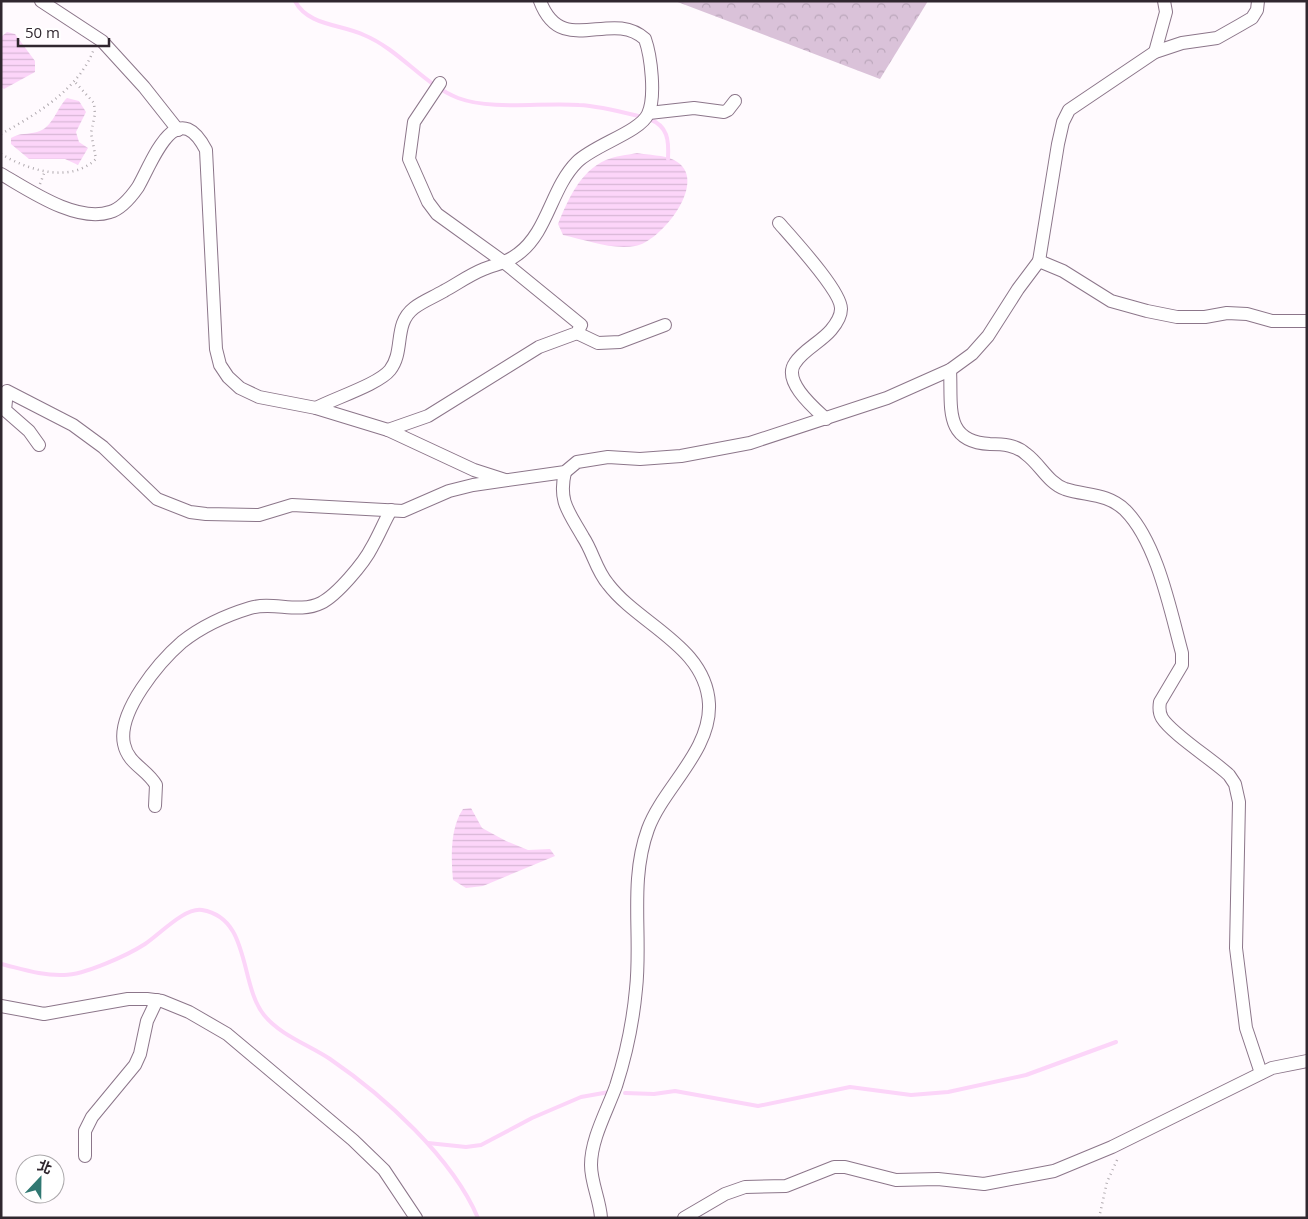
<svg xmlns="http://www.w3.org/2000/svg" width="1308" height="1219" viewBox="0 0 1308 1219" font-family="'Open Sans','Noto Sans TC',sans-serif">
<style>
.forest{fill:url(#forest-crowns)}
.water{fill:url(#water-rules)}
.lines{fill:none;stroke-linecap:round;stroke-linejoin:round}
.stream{stroke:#fcd5f9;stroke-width:4}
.minor-casing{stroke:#8c768a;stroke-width:14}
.path{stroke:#b0aaaf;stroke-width:2.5;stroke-dasharray:1 4;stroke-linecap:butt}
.minor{stroke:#fff;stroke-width:12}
</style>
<defs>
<pattern id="forest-crowns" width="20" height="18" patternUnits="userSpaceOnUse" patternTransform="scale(1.25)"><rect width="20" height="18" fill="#dac2d9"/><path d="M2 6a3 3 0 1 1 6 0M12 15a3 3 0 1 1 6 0" fill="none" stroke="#bba7bb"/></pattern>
<pattern id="water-rules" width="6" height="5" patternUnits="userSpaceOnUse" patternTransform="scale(1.25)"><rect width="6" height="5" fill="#fcd5f9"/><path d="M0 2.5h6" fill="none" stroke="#d8b7d6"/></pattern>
</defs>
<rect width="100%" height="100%" fill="#fffafe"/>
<!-- forest -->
<polygon class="forest" points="675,1 928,1 880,79"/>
<!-- water -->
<g class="water">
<polygon points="7,32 15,34 35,61 35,72 4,89 1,87 1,37"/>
<path d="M67,98L79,101L86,112L76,132L79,142L88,148L78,165L65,159H29L11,144V138C21,132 27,135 37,132C53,128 57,107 67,98Z"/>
<path d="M637,153C648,155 664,155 674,160C712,179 660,243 635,246C612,250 586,240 563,235L558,224C568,200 580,171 606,160C615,156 627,155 637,153Z"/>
<path d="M471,808L482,828L506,841L528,850L550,849L555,856L483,886L466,888L453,880C451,858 450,828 463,809Z"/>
</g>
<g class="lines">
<!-- stream -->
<g class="stream">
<path d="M295,1C308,26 341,24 364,35C400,50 424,85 458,98C493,111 542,102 579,105C600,106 622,112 642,117"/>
<path d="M649,119C668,126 669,140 668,159"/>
<path d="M1,964C22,969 43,976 64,975C84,975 128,955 145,944C160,934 185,907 202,910C251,918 239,984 264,1015C280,1035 309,1045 330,1059C384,1096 452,1157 478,1218"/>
<polyline points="625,1093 654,1094 675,1091 758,1106 850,1087 911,1095 948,1092 1026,1075 1116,1042"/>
<polyline points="428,1143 466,1147 481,1145 532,1118 581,1097 609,1092"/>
</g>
<defs>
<g id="minor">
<polyline points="41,1 102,41 144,87 178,130"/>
<polyline points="1155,52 1166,12 1164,1"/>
<polyline points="649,113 694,108 724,112 728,110 735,101"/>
<path d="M1,174C29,190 76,223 110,212C121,209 131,197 138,187C152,163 176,93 206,150L216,349L220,365L228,377L240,388L259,397L316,408L388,430L474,470L505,480"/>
<path d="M779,223C792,238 842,292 841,309C841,317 836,324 831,330C821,342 803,350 795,363C782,381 814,408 826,419"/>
<polyline points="1039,261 1058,144 1063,122 1069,110 1155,52 1182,43 1217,38 1240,25 1252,18 1257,10 1258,1"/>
<polyline points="577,333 598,343 620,342 665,325"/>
<path d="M950,370C952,406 943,442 990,444C1003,444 1016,445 1026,454C1040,464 1048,483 1065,489C1087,496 1107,493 1125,510C1157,542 1170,609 1182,653V665L1160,702C1159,708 1159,713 1162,718C1172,734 1213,760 1229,775L1235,784L1239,802L1236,948L1246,1028L1261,1073"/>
<path d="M316,408C335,398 379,384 390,370C405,351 393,324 414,308C423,301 434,297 444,291C457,284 469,275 484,269C496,264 507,263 518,254C548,232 551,188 577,162C594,145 640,132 648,114C656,97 651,56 645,39C611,8 562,59 540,1"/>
<polyline points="388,430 428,416 539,347 577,333 581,325 505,263 437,214 428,202 409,159 414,122 440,83"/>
<polyline points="39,445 29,431 5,410 7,391 73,425 103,447 157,499 190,512 206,514 259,515 292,505 403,511 449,491 473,485 565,472 577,462 608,457 640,459 681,456 750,443 887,398 950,370 972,354 988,336 1018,289 1039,261 1063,271 1111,301 1147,311 1177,317 1205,317 1227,313 1247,314 1272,321 1307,321"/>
<path d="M565,472C558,502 569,512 583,537C593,552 596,570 608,584C639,625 706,646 709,704C711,751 663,788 648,829C629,881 642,936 636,989C633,1022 626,1055 616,1086C607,1111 591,1139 591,1165C591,1183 600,1200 601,1218"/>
<path d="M155,806L156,785C147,769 128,764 124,744C117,712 159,662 182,642C201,627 227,615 250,608C273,601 299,614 321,603C337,595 364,563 372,547C379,535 384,522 391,510"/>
<polyline points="1,1006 44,1014 128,999 147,999 162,1001 189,1012 227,1034 353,1140 384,1170 416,1218"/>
<polyline points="85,1156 85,1131 92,1117 135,1065 140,1054 147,1021 157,1000"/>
<polyline points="684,1218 725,1194 745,1187 786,1186 834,1167 845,1167 896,1180 938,1179 984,1184 1054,1171 1112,1147 1272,1068 1307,1061"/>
</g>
</defs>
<!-- minor casing -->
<use href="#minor" class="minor-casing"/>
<!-- path -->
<g class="path">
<path d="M1,134C37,114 79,89 94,49"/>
<path d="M1,154C28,170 70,184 96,159L91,133L95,114L94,103L75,82"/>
<polyline points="40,184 45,171"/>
<polyline points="1099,1218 1107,1182 1118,1158"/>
</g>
<!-- minor -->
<use href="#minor" class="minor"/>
</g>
<!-- border -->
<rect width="1308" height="1219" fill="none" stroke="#30272f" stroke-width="5"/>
<!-- north arrow -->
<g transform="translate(40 1179) rotate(22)"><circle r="24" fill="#ffffff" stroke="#aca9ac"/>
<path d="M0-4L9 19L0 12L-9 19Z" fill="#307872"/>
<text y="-8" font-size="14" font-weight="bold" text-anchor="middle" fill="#30272f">北</text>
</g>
<!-- scale -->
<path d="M18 38v8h91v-8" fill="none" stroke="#30272f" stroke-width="2.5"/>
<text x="25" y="38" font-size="15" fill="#30272f" stroke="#ffffff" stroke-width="4" paint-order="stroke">50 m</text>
</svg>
